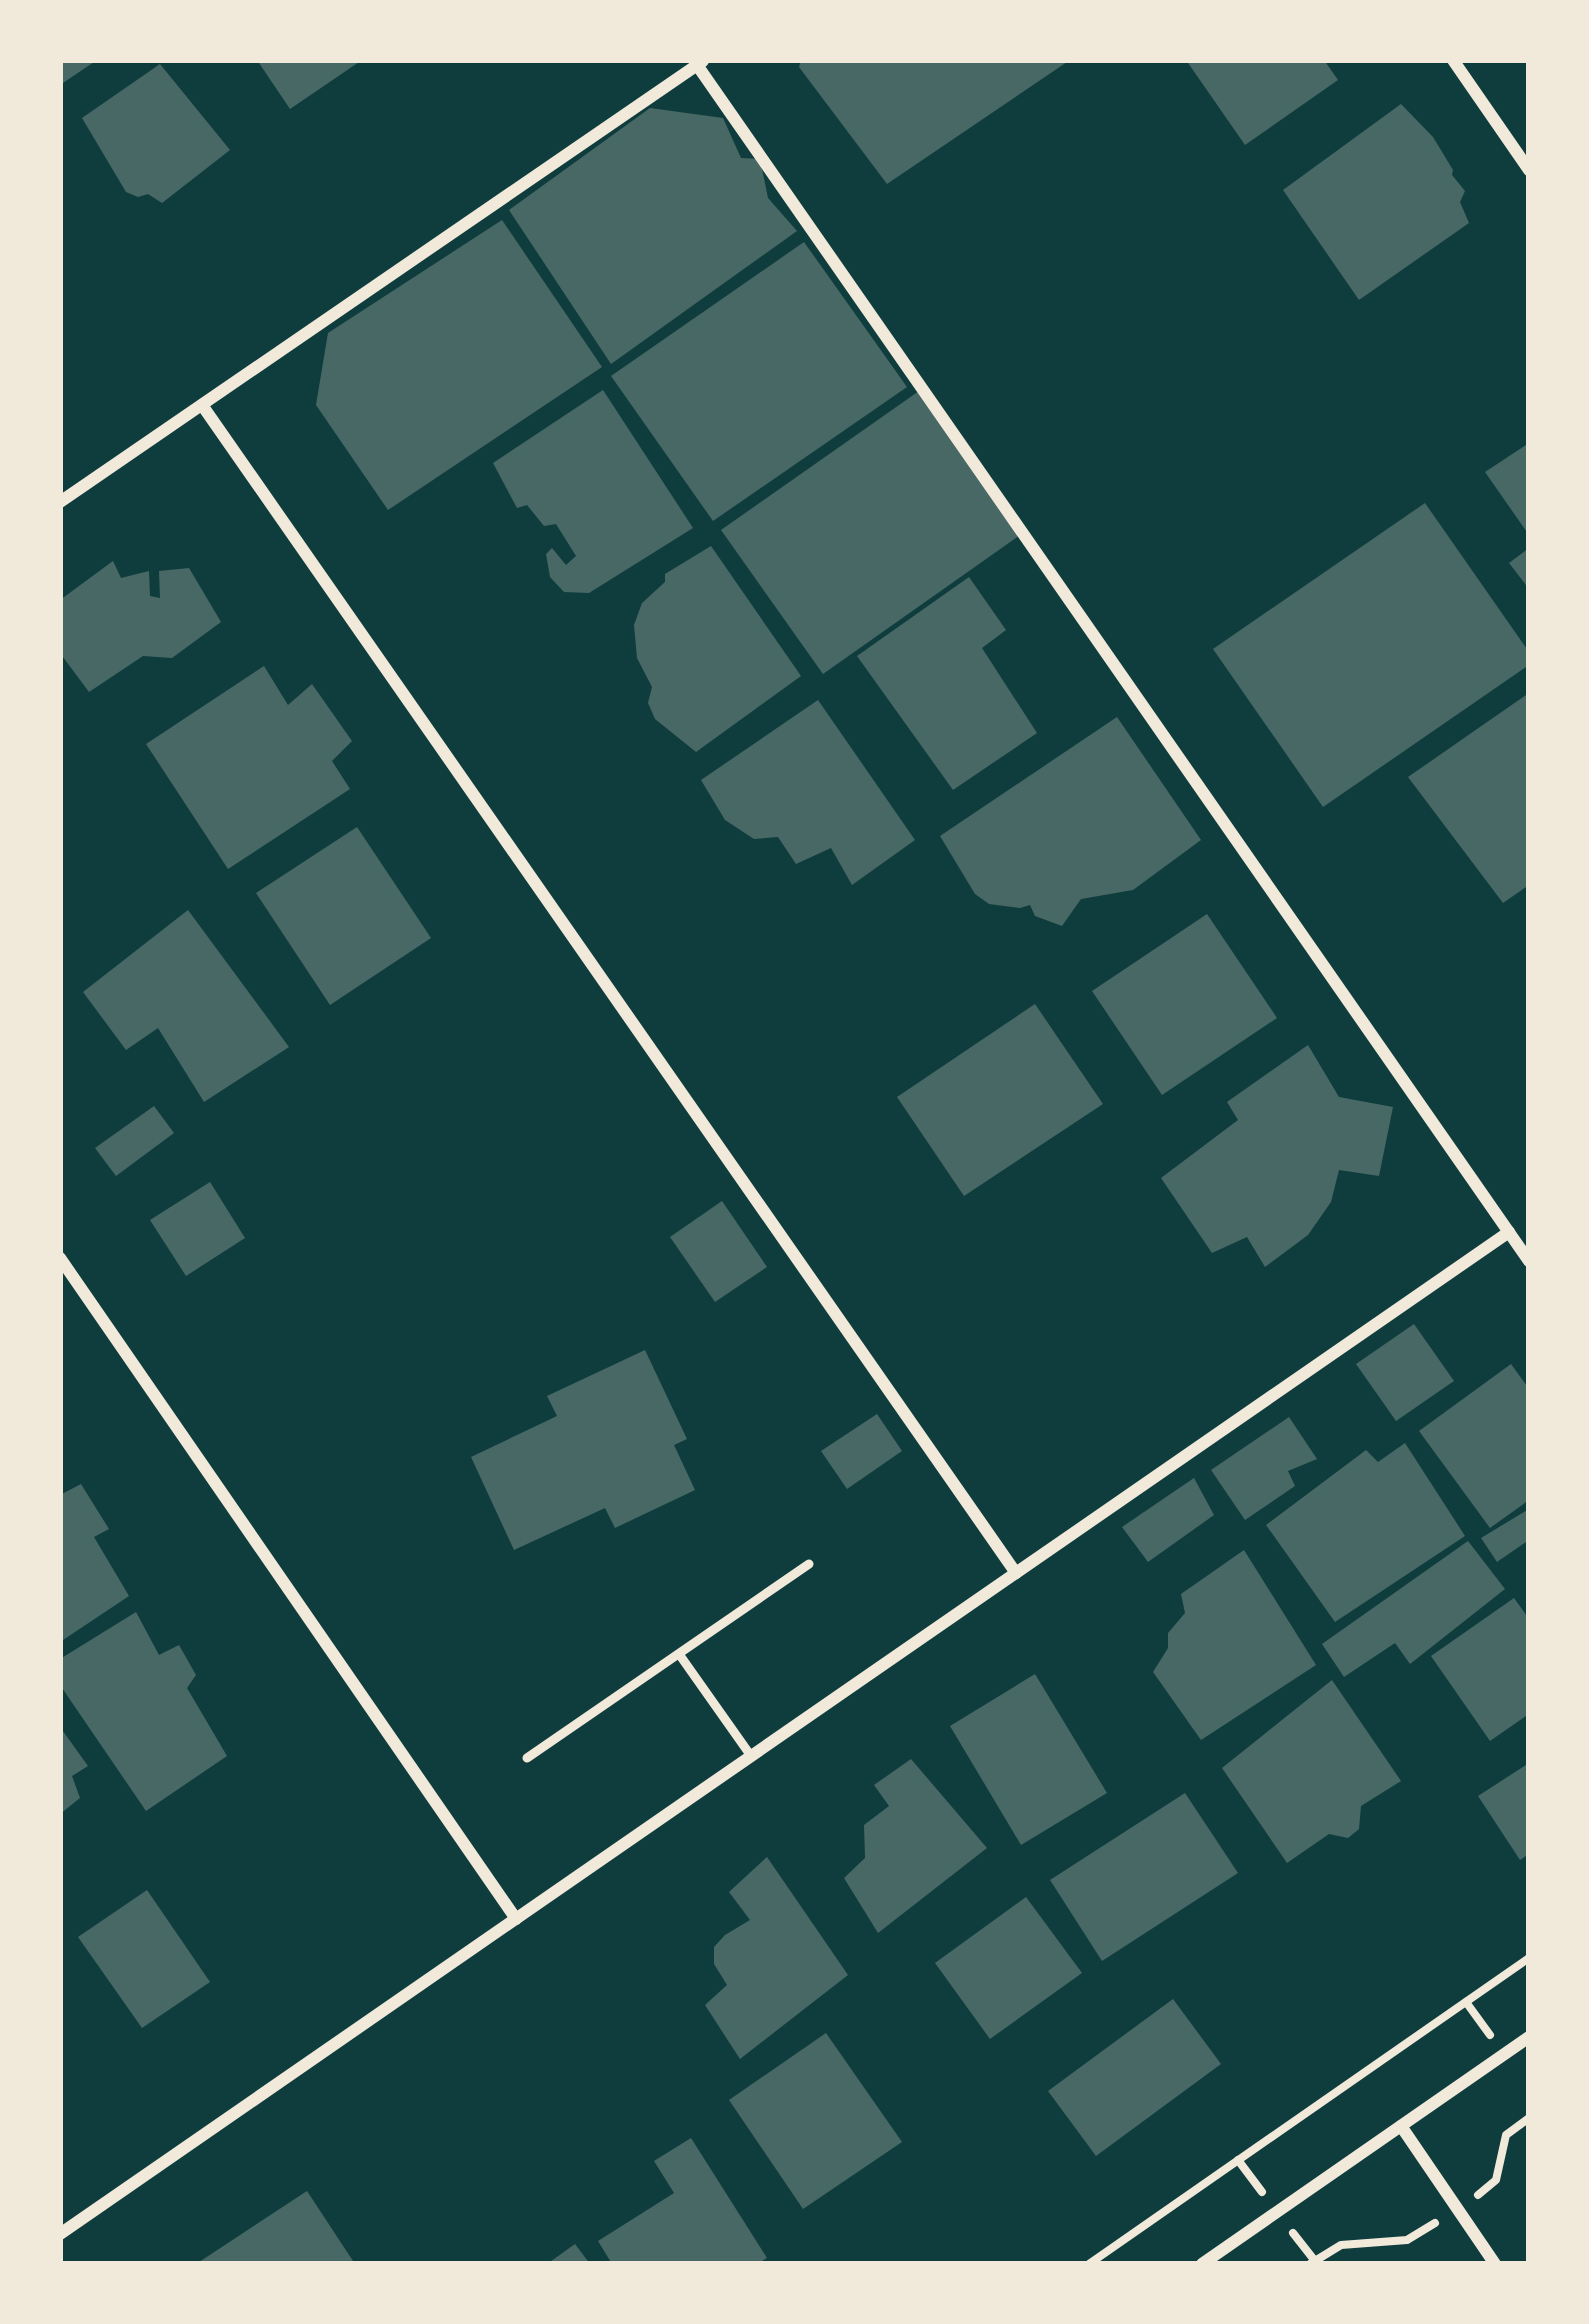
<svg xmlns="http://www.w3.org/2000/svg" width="1589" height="2324" viewBox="0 0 1589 2324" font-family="Rubik,sans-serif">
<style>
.building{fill:#486865}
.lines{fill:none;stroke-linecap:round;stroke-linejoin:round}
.path{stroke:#f1e9da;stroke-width:8}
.service{stroke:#f1e9da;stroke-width:9}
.minor{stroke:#f1e9da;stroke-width:12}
</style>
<rect width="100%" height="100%" fill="#0f3d3e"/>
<!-- building -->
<g class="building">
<polygon points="60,60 97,60 60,85"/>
<polygon points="257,60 362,60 290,109"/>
<polygon points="801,60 1070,60 887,184 799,67"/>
<polygon points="1186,60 1324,60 1338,80 1245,145"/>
<polygon points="160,64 230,150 162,203 148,194 138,197 126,192 82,118"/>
<polygon points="1401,104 1433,137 1453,170 1452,175 1465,191 1460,202 1469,223 1359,300 1283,190"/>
<polygon points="650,108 723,118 741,158 760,159 768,198 797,231 611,364 509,210"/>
<polygon points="502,220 602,367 388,510 316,405 328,333"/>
<polygon points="804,242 907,387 713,521 611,376"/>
<polygon points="603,390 693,528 589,593 564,592 550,577 546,554 552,548 566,565 576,556 556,524 544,526 527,505 517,508 493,463"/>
<polygon points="919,391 1020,535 823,674 721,530"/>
<polygon points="1529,443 1529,535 1485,472"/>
<polygon points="1425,503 1529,652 1529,665 1323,807 1213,649"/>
<polygon points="711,546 801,676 696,752 655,719 648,703 652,687 637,658 634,625 642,603 665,582 665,574"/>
<polygon points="1529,548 1529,589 1509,563"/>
<polygon points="113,561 121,578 149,571 150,596 160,598 159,571 189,568 221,622 172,658 143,656 89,692 60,653 60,600"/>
<polygon points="969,577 1006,630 982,648 1037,733 953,790 857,656"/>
<polygon points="264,666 288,705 312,684 352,741 332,761 350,789 228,869 146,744"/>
<polygon points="1529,693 1529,885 1503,903 1408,777"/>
<polygon points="818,700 915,840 852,885 831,848 796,864 778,837 754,839 725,820 701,780"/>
<polygon points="1117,717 1201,840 1133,890 1081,899 1062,926 1035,916 1030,905 1020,908 989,904 975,894 940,836"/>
<polygon points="357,827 431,938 330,1005 256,893"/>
<polygon points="188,910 289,1047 204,1102 158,1028 126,1050 83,992"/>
<polygon points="1207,914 1277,1018 1162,1095 1092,991"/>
<polygon points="1035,1004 1103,1104 964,1196 897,1097"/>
<polygon points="1308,1045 1339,1097 1393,1107 1379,1176 1339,1170 1331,1202 1308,1235 1265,1267 1247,1237 1212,1253 1161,1178 1238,1120 1227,1102"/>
<polygon points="154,1106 174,1133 116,1176 95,1148"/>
<polygon points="210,1182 245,1238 186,1276 150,1220"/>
<polygon points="722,1201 767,1267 715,1302 670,1237"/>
<polygon points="1414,1324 1454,1381 1396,1421 1356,1364"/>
<polygon points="645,1350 687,1439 674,1445 695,1490 615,1528 605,1508 514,1550 471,1457 557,1416 547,1396"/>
<polygon points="1511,1364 1529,1389 1529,1500 1490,1528 1419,1431"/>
<polygon points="877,1414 902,1451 847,1489 821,1451"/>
<polygon points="1289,1417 1317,1459 1288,1471 1295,1486 1245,1520 1211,1470"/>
<polygon points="1405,1443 1465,1536 1335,1622 1266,1525 1366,1450 1378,1462"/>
<polygon points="1194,1478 1214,1515 1148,1562 1122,1527"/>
<polygon points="81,1484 109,1529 94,1537 129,1596 60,1642 60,1495"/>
<polygon points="1529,1509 1529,1540 1497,1562 1481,1538"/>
<polygon points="1468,1541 1505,1589 1410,1664 1395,1643 1344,1677 1322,1644"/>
<polygon points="1244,1550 1316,1665 1201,1740 1153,1672 1168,1648 1168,1633 1185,1613 1181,1594"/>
<polygon points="1514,1598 1529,1619 1529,1714 1490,1741 1431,1656"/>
<polygon points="136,1612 159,1655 179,1645 196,1675 187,1688 227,1756 146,1811 60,1685 60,1659"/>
<polygon points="1035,1674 1107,1793 1021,1845 950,1726"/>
<polygon points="1332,1680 1401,1781 1361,1806 1359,1829 1348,1838 1329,1834 1287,1863 1222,1768"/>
<polygon points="60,1727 88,1766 72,1776 80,1798 60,1814"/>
<polygon points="911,1759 987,1848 878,1933 844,1878 865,1858 864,1825 889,1806 874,1785"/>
<polygon points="1529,1763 1529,1854 1520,1860 1478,1796"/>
<polygon points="1185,1793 1238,1873 1102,1961 1050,1880"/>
<polygon points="767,1857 848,1975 740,2059 705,2005 727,1985 714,1964 714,1947 725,1935 750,1920 729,1892"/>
<polygon points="147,1890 210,1982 142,2028 78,1937"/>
<polygon points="1026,1897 1082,1973 990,2039 935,1963"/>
<polygon points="1173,1999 1221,2064 1096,2156 1048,2091"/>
<polygon points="826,2033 902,2142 803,2209 729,2100"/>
<polygon points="691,2138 767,2258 757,2264 612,2264 598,2241 674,2193 654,2161"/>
<polygon points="307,2191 355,2264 196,2264"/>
<polygon points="575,2244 590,2264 547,2264"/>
</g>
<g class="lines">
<!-- path -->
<g class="path">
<polyline points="1466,2002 1490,2035"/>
<polyline points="1238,2160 1262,2192"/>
<polyline points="1478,2195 1496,2180 1506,2135 1529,2118"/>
<polyline points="1293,2233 1315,2261"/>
<polyline points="1089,2264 1529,1958"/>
<polyline points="1310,2264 1341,2245 1407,2240 1435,2223"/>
</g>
<!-- service -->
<g class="service">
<polyline points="679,1654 751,1756"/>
<polyline points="527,1758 809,1564"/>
</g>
<!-- minor -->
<g class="minor">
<polyline points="1453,60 1529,170"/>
<polyline points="697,65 1529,1261"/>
<polyline points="202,405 1016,1573"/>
<polyline points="60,502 703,61"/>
<polyline points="60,1258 516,1919"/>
<polyline points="1401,2126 1495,2264"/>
<polyline points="60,2234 1509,1232"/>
<polyline points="1202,2264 1529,2037"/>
</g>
</g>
<!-- border -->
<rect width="1589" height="2324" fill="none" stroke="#f1e9da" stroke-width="126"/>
</svg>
